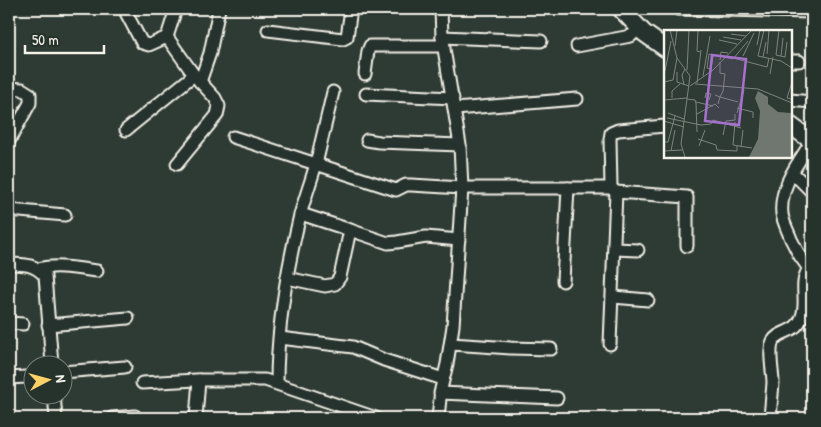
<svg xmlns="http://www.w3.org/2000/svg" width="821" height="427" viewBox="0 0 821 427" font-family="'Patrick Hand',sans-serif">
<style>
.lines{fill:none;stroke-linecap:round;stroke-linejoin:round}
.street-casing{stroke:#f4f1e8;stroke-width:15}
.secondary-casing{stroke:#f4f1e8;stroke-width:20}
.street{stroke:#26332d;stroke-width:11}
.secondary{stroke:#26332d;stroke-width:16}
.inset-road{fill:none;stroke:#7d847c;stroke-width:1}
.view{fill:#a571cd;fill-opacity:0.15;stroke:#a571cd;stroke-width:2.5}
.inset-edge{fill:none;stroke:#f4f1e8;stroke-width:2.5}
</style>
<rect width="100%" height="100%" fill="#2e3b34"/>
<filter id="ink" filterUnits="userSpaceOnUse"><feTurbulence type="fractalNoise" baseFrequency=".02" numOctaves="2"/><feDisplacementMap in="SourceGraphic" scale="10" xChannelSelector="R" yChannelSelector="G"/><feConvolveMatrix kernelMatrix="1 2 1 2 8 2 1 2 1" color-interpolation-filters="sRGB"/></filter>
<g filter="url(#ink)">
<g class="lines">
<defs>
<g id="street">
<polyline points="124,9 142,43 149,45 167,37 176,9"/>
<polyline points="678,9 812,12"/>
<polyline points="268,30 343,39 347,37 351,9"/>
<polyline points="167,37 194,75 215,98 219,106 217,115 177,164"/>
<polyline points="442,37 541,41"/>
<polyline points="577,46 631,36 640,28"/>
<polyline points="790,61 799,61"/>
<polyline points="365,74 368,51 370,46 444,46"/>
<polyline points="200,82 210,53 219,9"/>
<polyline points="9,88 22,89 30,94 30,103 9,141"/>
<polyline points="333,92 316,164 396,190 406,185 411,185 462,188 611,188 610,139 611,133 618,130 665,126"/>
<polyline points="366,94 453,98"/>
<polyline points="790,100 812,102"/>
<polyline points="455,109 577,99"/>
<polyline points="126,130 194,75"/>
<path d="M233,137L316,164C311,181 305,198 300,215C287,269 277,328 277,383"/>
<polyline points="367,140 379,142 460,145"/>
<path d="M812,141C798,163 779,187 782,214C783,222 788,231 791,239C797,251 802,262 812,271"/>
<polyline points="793,173 812,192"/>
<polyline points="616,192 687,197 687,246"/>
<polyline points="9,210 65,215"/>
<polyline points="350,230 388,243 397,242 426,237 459,240"/>
<polyline points="615,249 638,250"/>
<path d="M9,264C25,265 33,263 45,276L52,364"/>
<path d="M39,269C57,264 79,269 97,271"/>
<polyline points="287,278 325,286 335,284 340,277 350,230 301,214"/>
<polyline points="563,281 568,188"/>
<polyline points="613,297 648,300"/>
<polyline points="9,323 23,324"/>
<polyline points="48,325 128,318"/>
<polyline points="280,338 353,347 384,360 443,379"/>
<polyline points="451,344 511,348 551,349"/>
<polyline points="610,344 616,192 611,188"/>
<polyline points="62,372 125,367"/>
<polyline points="9,378 26,377"/>
<polyline points="142,383 196,380 265,380 376,418"/>
<polyline points="440,393 557,398"/>
<polyline points="54,394 56,418"/>
<polyline points="112,418 135,416"/>
<polyline points="196,418 199,380"/>
<polyline points="438,418 441,389 447,364 453,326 462,188 460,145 442,37 441,9"/>
<path d="M770,418C771,407 772,395 773,383C773,372 768,351 773,341C780,329 798,335 803,313C807,297 799,284 809,268"/>
</g>
<g id="secondary">
<polyline points="621,9 644,33 665,48"/>
<polyline points="790,125 812,141"/>
</g>
</defs>
<!-- street casing -->
<use href="#street" class="street-casing"/>
<!-- secondary casing -->
<use href="#secondary" class="secondary-casing"/>
<!-- street -->
<use href="#street" class="street"/>
<!-- secondary -->
<use href="#secondary" class="secondary"/>
</g>
</g>
<!-- overview -->
<g transform="translate(664 30)">
<rect width="128" height="128" fill="#2e3b34"/>
<path d="M94,61L104,67V74L114,82L127,83V127H85L94,109L96,81L91,68Z" fill="#6f7770"/>
<path class="inset-road" d="M6,0L13,28L26,46L17,114L21,127M34,0L33,21L36,22M100,0L94,26L117,31L128,38M115,0L112,25L121,27L123,12M67,4L82,6M59,7L77,10M55,10L73,14M93,15L96,0M11,16L13,0M103,24L105,0M79,26L90,3M117,26L119,8M59,27L69,29L84,11M99,27L102,12M69,28L103,37L105,28M56,30L57,22L64,23M23,40L25,0M1,41L7,11M47,41V39L49,26L48,25L45,24L43,38L47,39M13,42V52L25,56M106,44L109,27M39,46L46,6M0,52L9,50L13,28M33,53L37,20M31,54L94,59L128,73M20,55L18,45L21,39M26,56L49,40L88,0M51,65L56,67L59,61L61,44L56,43V32M8,68V61L16,54M41,68L42,63L47,64L45,70M23,69L31,70L32,73L33,102M127,69L123,68L128,52M0,70L23,68M32,72L49,76M54,74L56,67L74,72M73,78L89,82V88M4,83L20,89M73,83L80,60M33,84L51,74L55,78M3,88L37,95L47,94L49,90L77,98M0,91L20,97M71,92L69,115L88,118M59,105L62,91L71,90V84M34,109L52,115L53,120L73,121V116M0,112H4L11,86M35,116L41,100M77,117L79,100M0,121L18,120M7,121L11,100"/>
<path class="view" d="M48,25L82,29L75,95L41,91Z"/>
<rect width="128" height="128" class="inset-edge"/>
</g>
<!-- margin -->
<rect width="821" height="427" fill="none" stroke="#26332d" stroke-width="30"/>
<rect x="15" y="15" width="791" height="397" fill="none" stroke="#f4f1e8" stroke-width="2" filter="url(#ink)"/>
<!-- north arrow -->
<g transform="translate(48 380) rotate(84)"><circle r="24" fill="#26332d" stroke="#787f78"/>
<path d="M0-4L9 19L0 12L-9 19Z" fill="#ffd166"/>
<text y="-8" font-size="14" font-weight="bold" text-anchor="middle" fill="#f4f1e8">N</text>
</g>
<!-- scale -->
<path d="M25 45v8h79v-8" fill="none" stroke="#f4f1e8" stroke-width="2.5"/>
<text x="32" y="45" font-size="15" fill="#f4f1e8" stroke="#26332d" stroke-width="4" paint-order="stroke">50 m</text>
</svg>
